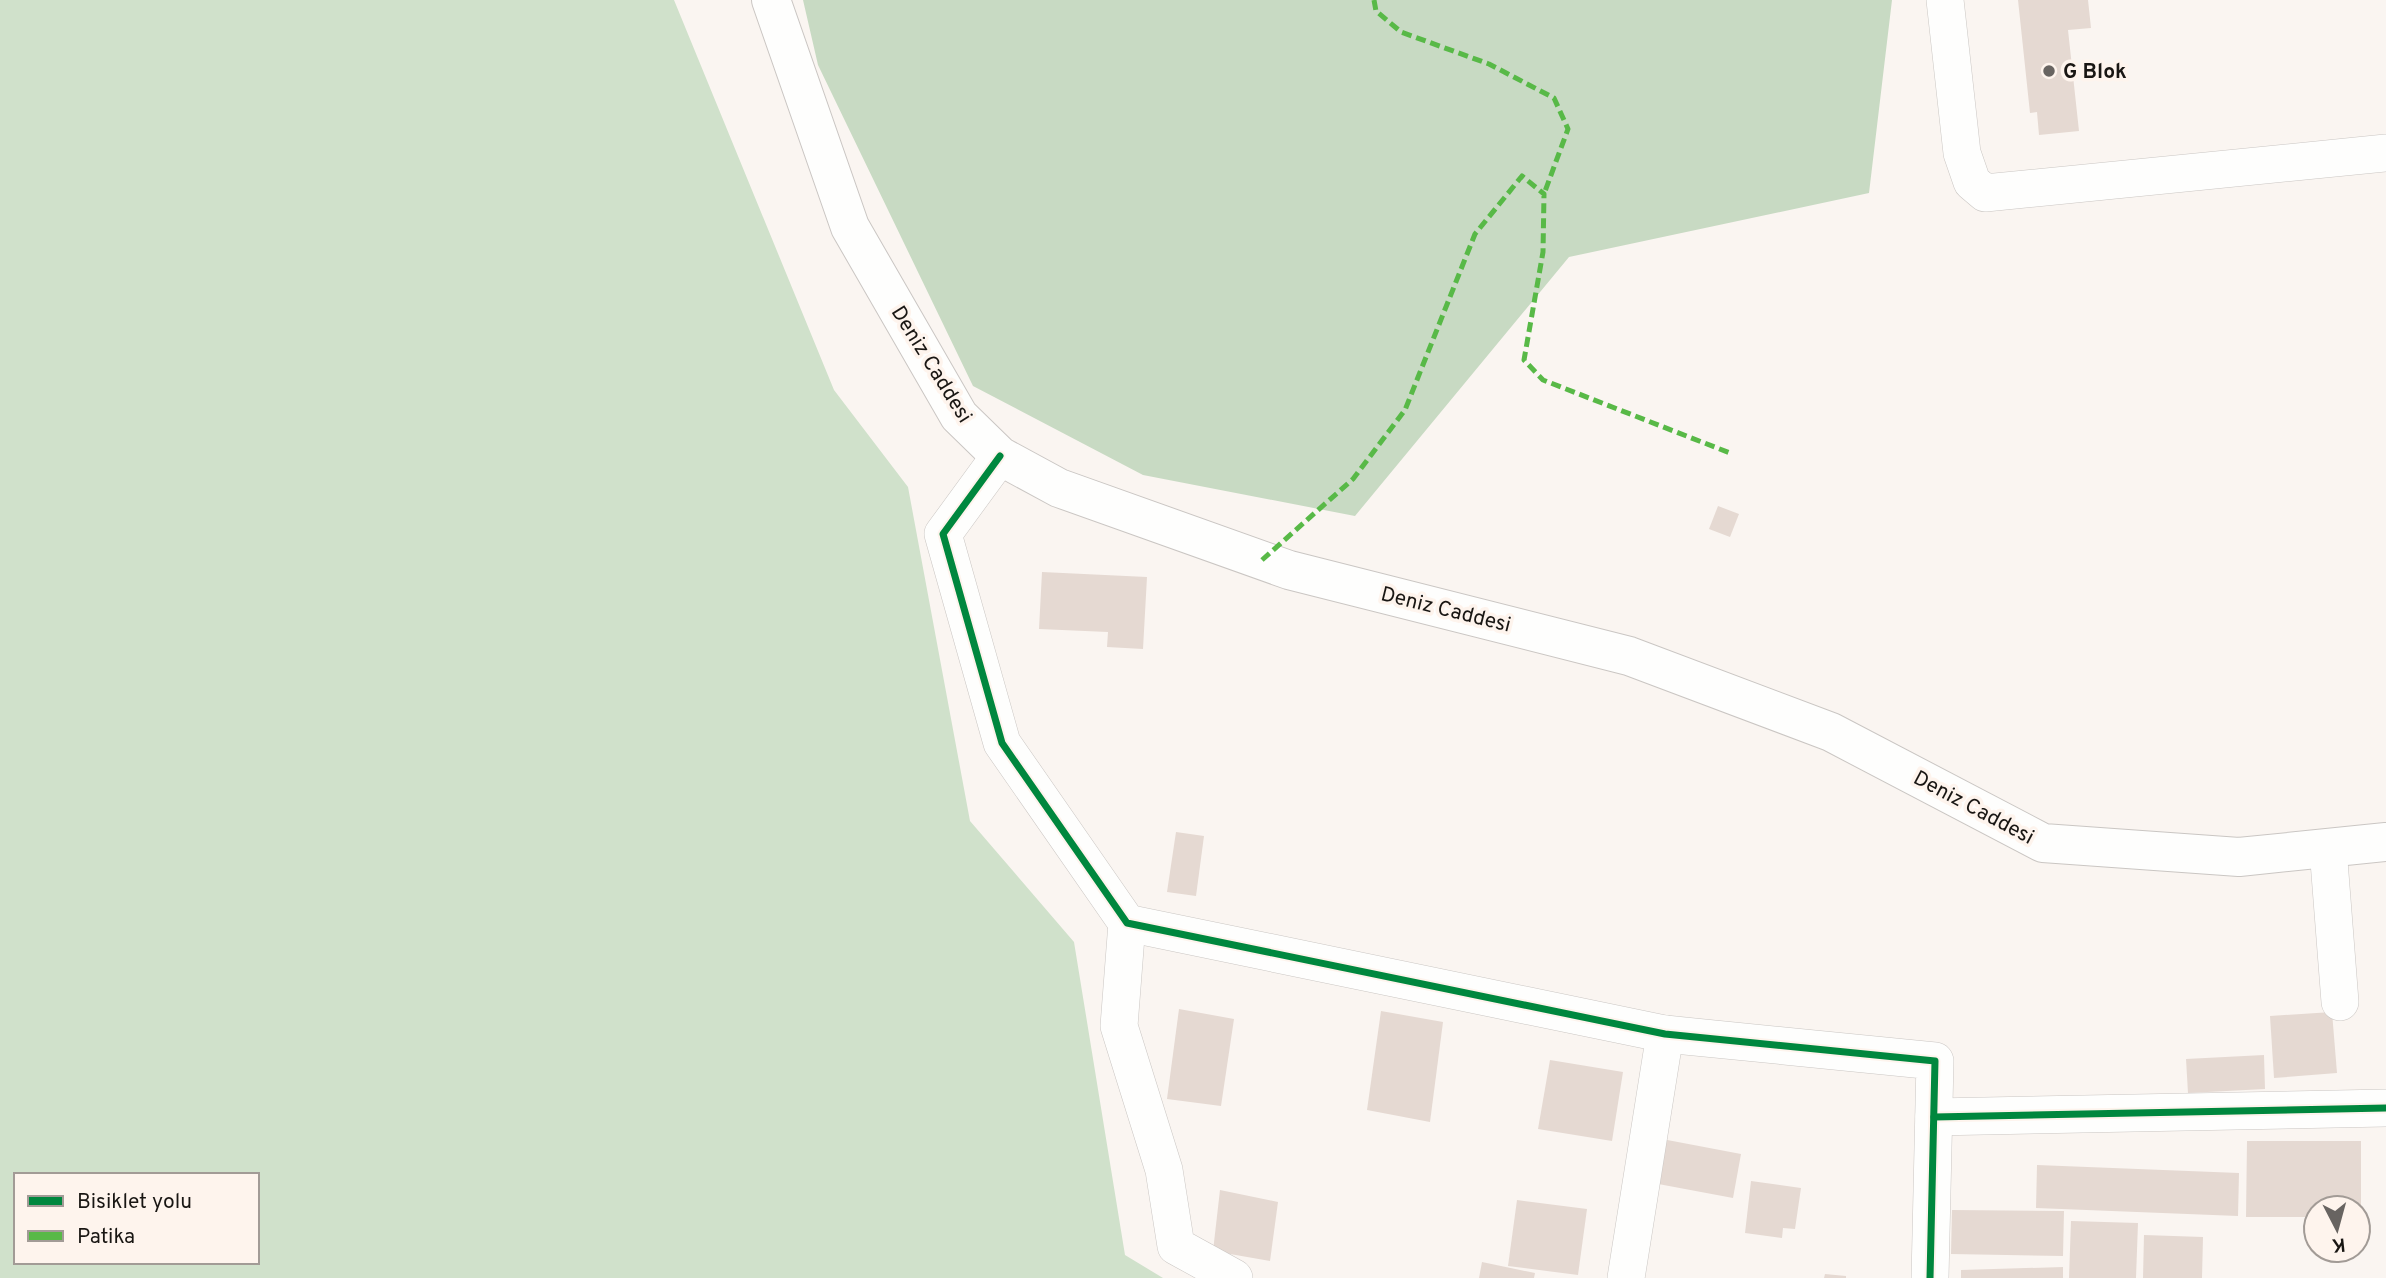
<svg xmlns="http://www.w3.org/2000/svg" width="2386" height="1278" viewBox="0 0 2386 1278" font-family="Overpass,sans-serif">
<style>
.green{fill:#d0e1cb;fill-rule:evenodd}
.forest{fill:#c8dac3}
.building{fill:#e5d9d2}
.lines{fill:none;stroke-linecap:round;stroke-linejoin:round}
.minor-casing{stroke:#cac6c3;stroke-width:38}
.major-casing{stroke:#cac6c3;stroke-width:40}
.minor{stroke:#fefefd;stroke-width:37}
.major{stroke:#fefefd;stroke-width:38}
.quiet{stroke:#58b947;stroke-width:5;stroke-dasharray:10 5;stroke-linecap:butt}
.cycleway-casing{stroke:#fef4ed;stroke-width:11}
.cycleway{stroke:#00873e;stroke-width:7}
.poi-dot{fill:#686461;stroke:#fef4ed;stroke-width:2.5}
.labels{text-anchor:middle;stroke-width:7;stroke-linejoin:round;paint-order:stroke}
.poi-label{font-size:21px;font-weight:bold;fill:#191613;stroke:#fef4ed;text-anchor:start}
.street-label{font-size:21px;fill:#191613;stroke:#fef4ed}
</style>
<rect width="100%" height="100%" fill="#faf5f1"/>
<!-- green -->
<path class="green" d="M0,0H674L834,390L908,487L970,821L1074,942L1125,1255L1163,1278H0ZM16,1175H257V1262H16Z"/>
<!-- forest -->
<polygon class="forest" points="803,0 1892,0 1869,193 1569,257 1355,516 1143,475 973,386 818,65"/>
<!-- building -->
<g class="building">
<polygon points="2018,0 2088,0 2091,28 2068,30 2079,131 2039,135 2037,112 2030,113"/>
<polygon points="1718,506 1739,514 1730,537 1709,529"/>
<polygon points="1042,572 1147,577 1143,649 1107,647 1108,632 1039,629"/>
<polygon points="1176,832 1204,836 1196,896 1167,892"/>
<polygon points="1179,1009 1234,1019 1221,1106 1167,1099"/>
<polygon points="1381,1011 1443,1022 1430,1122 1367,1110"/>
<polygon points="2332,1012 2337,1073 2274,1078 2270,1016"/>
<polygon points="2264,1055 2265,1089 2188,1093 2186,1059"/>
<polygon points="1550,1060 1623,1072 1612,1141 1538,1129"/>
<polygon points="1662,1139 1741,1154 1733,1198 1653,1183"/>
<polygon points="2247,1141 2361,1141 2361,1218 2358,1217 2358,1208 2316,1208 2316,1217 2246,1217"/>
<polygon points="2037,1165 2239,1173 2238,1216 2036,1208"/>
<polygon points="1751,1181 1801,1188 1795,1229 1783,1228 1782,1238 1745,1233"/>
<polygon points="1220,1190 1278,1202 1270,1261 1213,1251"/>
<polygon points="1517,1200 1587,1209 1578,1275 1508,1266"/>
<polygon points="1952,1210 2064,1211 2063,1256 1951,1254"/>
<polygon points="2071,1221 2138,1223 2136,1278 2069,1278"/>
<polygon points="2144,1235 2203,1237 2202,1278 2143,1278"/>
<polygon points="1482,1262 1535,1273 1534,1278 1479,1278"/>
<polygon points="2063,1267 2063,1278 1961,1278 1961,1270"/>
<polygon points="1825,1274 1846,1276 1846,1278 1824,1278"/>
</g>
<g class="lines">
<defs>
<g id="minor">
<polyline points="1945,0 1962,153 1972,182 1985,193 2386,153"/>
<polyline points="1000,456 943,534 1002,743 1127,923 1665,1034 1935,1061 1930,1278"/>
<polyline points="2328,848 2340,1002"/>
<polyline points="1127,923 1119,1026 1164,1170 1176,1246 1234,1278"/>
<polyline points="1934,1117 2386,1108"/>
<polyline points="1626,1278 1665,1034"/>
</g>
<polyline id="major" points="771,0 850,227 959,416 1000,456 1059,488 1289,570 1629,656 1831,732 2043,843 2239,857 2386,842"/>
</defs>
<!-- minor casing -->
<use href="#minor" class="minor-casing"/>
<!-- major casing -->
<use href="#major" class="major-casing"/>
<!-- minor -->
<use href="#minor" class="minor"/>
<!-- major -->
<use href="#major" class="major"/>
<!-- quiet -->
<g class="quiet">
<polyline points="1374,0 1376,11 1401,32 1489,64 1554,98 1568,129 1544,194"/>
<polyline points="1262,560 1353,479 1405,410 1475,234 1522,176 1544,194 1543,252 1524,360 1543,380 1730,453"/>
</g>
<defs>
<g id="cycleway">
<polyline points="1000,456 943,534 1002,743 1127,923 1665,1034 1935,1061 1930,1278"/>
<polyline points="1934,1117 2386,1108"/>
</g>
</defs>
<!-- cycleway casing -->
<use href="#cycleway" class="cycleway-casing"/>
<!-- cycleway -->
<use href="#cycleway" class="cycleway"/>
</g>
<!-- markers -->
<circle class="poi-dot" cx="2049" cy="71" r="7"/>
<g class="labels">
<!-- poi labels -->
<g class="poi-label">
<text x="2063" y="78">G Blok</text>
</g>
<!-- street labels -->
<g class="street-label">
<text transform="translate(932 364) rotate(58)" y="7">Deniz Caddesi</text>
<text transform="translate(1446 609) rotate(14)" y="7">Deniz Caddesi</text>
<text transform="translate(1974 807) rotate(28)" y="7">Deniz Caddesi</text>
</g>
</g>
<!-- legend -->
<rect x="14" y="1173" width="245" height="91" fill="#fef4ed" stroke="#a29b96" stroke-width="2"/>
<rect x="28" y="1196" width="35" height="10" fill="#00873e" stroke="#a29b96" stroke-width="2"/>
<text x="77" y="1208" font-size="21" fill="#191613">Bisiklet yolu</text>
<rect x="28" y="1231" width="35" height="10" fill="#58b947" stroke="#a29b96" stroke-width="2"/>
<text x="77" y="1243" font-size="21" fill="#191613">Patika</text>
<!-- north arrow -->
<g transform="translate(2337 1229) rotate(174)"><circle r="33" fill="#fef4ed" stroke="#a29b96" stroke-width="2"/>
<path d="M0-5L12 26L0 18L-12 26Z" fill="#686461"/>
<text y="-10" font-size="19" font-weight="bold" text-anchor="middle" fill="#191613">K</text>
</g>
</svg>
